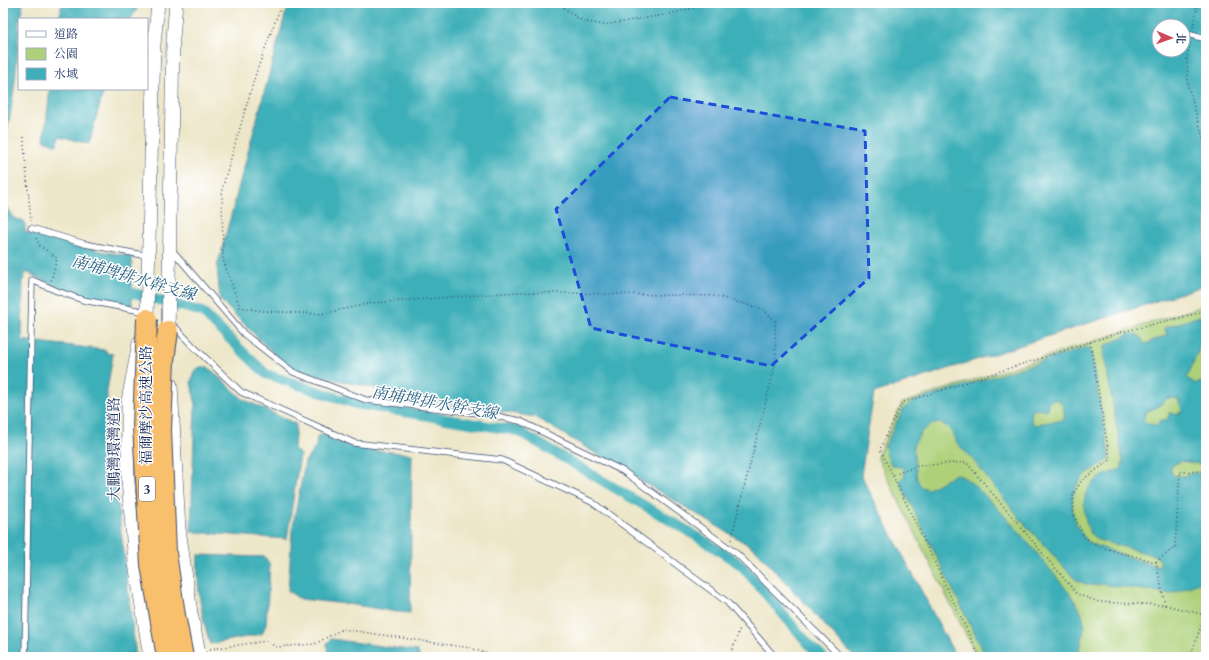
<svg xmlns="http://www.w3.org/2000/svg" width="1209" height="660" viewBox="0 0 1209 660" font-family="'EB Garamond','Noto Serif TC',serif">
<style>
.green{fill:#add079;stroke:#64806c}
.water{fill:#3eafb8;stroke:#2c6f8b;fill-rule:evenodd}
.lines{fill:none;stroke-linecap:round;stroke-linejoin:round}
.canal{stroke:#3eafb8;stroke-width:10}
.service-casing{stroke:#3a4a6e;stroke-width:7}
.tertiary-casing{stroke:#3a4a6e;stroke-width:14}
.path{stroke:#3a4a6e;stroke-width:1.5;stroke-dasharray:1 3;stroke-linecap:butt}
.service{stroke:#fff;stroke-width:5.5}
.tertiary{stroke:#fff;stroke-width:13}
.motorway-bridge-casing{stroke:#3a4a6e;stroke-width:22;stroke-linecap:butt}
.motorway-bridge{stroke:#f8bf6c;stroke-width:20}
.marked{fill:#1d4ed8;fill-opacity:0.2;stroke:#1d4ed8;stroke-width:3;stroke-dasharray:8 5;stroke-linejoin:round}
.labels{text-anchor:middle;stroke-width:3;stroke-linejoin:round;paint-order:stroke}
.shield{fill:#fff;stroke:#5f6d8e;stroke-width:1}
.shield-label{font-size:14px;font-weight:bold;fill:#1b2f5e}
.street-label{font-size:15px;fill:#1b2f5e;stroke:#fff}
.water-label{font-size:16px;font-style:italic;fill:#296282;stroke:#fff}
</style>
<rect width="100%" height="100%" fill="#fff"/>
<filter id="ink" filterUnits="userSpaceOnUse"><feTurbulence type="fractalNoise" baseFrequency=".025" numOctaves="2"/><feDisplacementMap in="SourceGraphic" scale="8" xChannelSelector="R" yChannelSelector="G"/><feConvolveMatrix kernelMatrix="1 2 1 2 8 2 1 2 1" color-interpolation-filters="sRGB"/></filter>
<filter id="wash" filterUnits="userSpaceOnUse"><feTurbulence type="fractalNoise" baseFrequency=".012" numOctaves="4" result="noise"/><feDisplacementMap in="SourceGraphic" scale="16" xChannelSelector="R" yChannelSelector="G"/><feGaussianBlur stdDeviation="0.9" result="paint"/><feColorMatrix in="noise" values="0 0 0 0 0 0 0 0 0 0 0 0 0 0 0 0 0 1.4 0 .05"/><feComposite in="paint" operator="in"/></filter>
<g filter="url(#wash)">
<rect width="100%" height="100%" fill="#ede6c8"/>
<!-- green -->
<polygon class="green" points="1206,305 1206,657 977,657 877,457 902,403"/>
<!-- water -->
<g class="water">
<path d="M3,3H23L21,19H19C19,64 12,108 3,152Z"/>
<polygon points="62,3 140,3 131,19 59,19"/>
<path d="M291,3H1206V285L874,393L861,475L956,657H854L755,549L535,417L431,400L290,370L220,300L217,267L285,15ZM1159,26H1183V50H1159Z"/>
<polygon points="50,89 104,89 89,144 59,136 57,145 44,140"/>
<polygon points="3,201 15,219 22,220 25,224 25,232 105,252 132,256 132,308 69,293 26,272 23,281 22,340 106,350 106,353 113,354 107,391 107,412 136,657 3,657"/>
<path d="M1206,314V340L1203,339L1187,378L1196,384L1204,381L1206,374V465L1181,461L1171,466V472L1174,476H1185L1190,473L1206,474V580L1172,594L1102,584C1091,587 1083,584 1074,578L1021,520L973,460L957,443L951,431L945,425L940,423L931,425L922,431L913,446L917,479L921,487L929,489L956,474C963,476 971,482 976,487C1003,512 1026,540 1049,568C1060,582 1079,602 1083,618C1087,630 1080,646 1077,657H986L901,484L900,481L905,475L902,467L892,466L886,454L885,446L903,409L912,402L1085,348H1090L1109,455L1108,459L1105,462C1098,467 1087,472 1082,478C1064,497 1073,529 1091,544L1155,566H1159L1161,562L1156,556L1098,540C1088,533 1087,526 1085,515C1080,486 1096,477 1121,469L1123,462L1104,354L1105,346L1129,334L1139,335L1145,344L1167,335L1164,328ZM1168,398L1178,399L1182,410L1180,413L1176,415L1173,413H1169V416L1166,420H1161L1156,425L1148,424L1143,419L1146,412L1158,407ZM1058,399L1063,406L1065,418C1055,424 1048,420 1036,425L1031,422L1032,410L1047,409L1049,401Z"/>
<polygon points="200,367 208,367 243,399 296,424 294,448 300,455 287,539 191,532 195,401 191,382 194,371"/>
<polygon points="321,434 352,447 372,450 412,454 410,613 397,612 355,605 300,599 288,591 292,530 305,462 316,446 317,437"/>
<path d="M198,555L265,557L270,565L266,624L262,634L210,644C201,614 196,586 198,555Z"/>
<polygon points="331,639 417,651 420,657 328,657 327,643"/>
</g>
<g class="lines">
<!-- canal -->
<polyline class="canal" points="119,289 202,312 266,374 356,404 518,431 698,537 741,565 812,648 823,657"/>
</g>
</g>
<g filter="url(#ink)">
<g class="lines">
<defs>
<g id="service">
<polyline points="1191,35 1206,39"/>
<polyline points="31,228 85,244 143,255"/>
<polyline points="172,250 244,334 293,372 366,400 487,414 520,421 623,471 737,554 841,657"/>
<polyline points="172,324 192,345 241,392 354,443 502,460 592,502 727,602 775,657"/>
<polyline points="25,657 32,280 57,291 83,300 147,312"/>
</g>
<g id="tertiary">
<polyline points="145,325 147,319 154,44 158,3"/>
<polyline points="168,339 173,38 176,3"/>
<polyline points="139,343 128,401 128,481 135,563 150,657"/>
<polyline points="171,385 179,529 191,613 200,657"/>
</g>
</defs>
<!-- service casing -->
<use href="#service" class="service-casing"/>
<!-- tertiary casing -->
<use href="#tertiary" class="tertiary-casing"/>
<!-- path -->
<g class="path">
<polyline points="282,3 256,73 222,189 223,260 240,307 262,311 321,314 372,303 518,292 716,296 763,309 775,321 776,362 731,539 732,541"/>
<polyline points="557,3 582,21 604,25 670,14 711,3"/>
<polyline points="1193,27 1197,9 1195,3"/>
<polyline points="1190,43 1187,58 1188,86 1206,148"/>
<polyline points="24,137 24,145 31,221"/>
<polyline points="36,238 40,246 57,258 51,281"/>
<polyline points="1090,342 1110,460 1082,480 1073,494 1074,515 1084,537 1100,547 1156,562"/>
<polyline points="894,475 917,466 966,462 1077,594 1099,602 1165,605 1205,615 1190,657"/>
<polyline points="1165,605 1156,562 1175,547 1180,472 1206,471"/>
<polyline points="210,649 267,641 276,647 315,644 342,629 470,648 491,655 527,657"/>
<polyline points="70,657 137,652"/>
<polyline points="730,657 740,628"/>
<polyline points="980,657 880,449 902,403 1118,333 1206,311"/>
</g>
<!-- service -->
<use href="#service" class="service"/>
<!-- tertiary -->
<use href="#tertiary" class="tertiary"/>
<defs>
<g id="motorway-bridge">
<polyline points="147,319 143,426 151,565 167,657"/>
<polyline points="168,331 164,360 161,430 166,553 175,615 183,657"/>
</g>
</defs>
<!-- motorway-bridge casing -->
<use href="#motorway-bridge" class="motorway-bridge-casing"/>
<!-- motorway-bridge -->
<use href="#motorway-bridge" class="motorway-bridge"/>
</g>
</g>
<!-- marked area -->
<path class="marked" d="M670,97L865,131L869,278L771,366L591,328L556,209Z"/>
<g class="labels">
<!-- shield labels -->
<rect class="shield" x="139" y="477" width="16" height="24" rx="3"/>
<g class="shield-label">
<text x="147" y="494">3</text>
</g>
<!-- street labels -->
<g class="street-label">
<text transform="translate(146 405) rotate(-90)" y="5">福爾摩沙高速公路</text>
<text transform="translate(114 449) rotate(-90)" y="5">大鵬灣環灣道路</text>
</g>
<!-- water labels -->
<g class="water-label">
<text transform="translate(134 277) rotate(16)" y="6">南埔埤排水幹支線</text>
<text transform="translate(435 402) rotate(10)" y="6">南埔埤排水幹支線</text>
</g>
</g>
<!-- margin -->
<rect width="1209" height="660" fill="none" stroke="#fff" stroke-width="16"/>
<!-- legend -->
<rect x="18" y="18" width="130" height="72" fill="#ffffff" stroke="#a4acbf"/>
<rect x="26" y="31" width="20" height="6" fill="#ffffff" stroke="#a4acbf"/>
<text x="54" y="38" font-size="12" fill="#1b2f5e">道路</text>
<rect x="26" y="48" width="20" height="12" fill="#add079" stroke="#a4acbf"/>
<text x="54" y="58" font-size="12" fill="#1b2f5e">公園</text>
<rect x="26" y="68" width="20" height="12" fill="#3eafb8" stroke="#a4acbf"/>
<text x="54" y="78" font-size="12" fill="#1b2f5e">水域</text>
<!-- north arrow -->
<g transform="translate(1171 38) rotate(92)"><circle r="19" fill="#ffffff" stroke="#a4acbf"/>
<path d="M0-3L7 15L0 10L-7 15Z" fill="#d1495b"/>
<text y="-6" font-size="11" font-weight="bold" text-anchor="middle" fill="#1b2f5e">北</text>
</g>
</svg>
